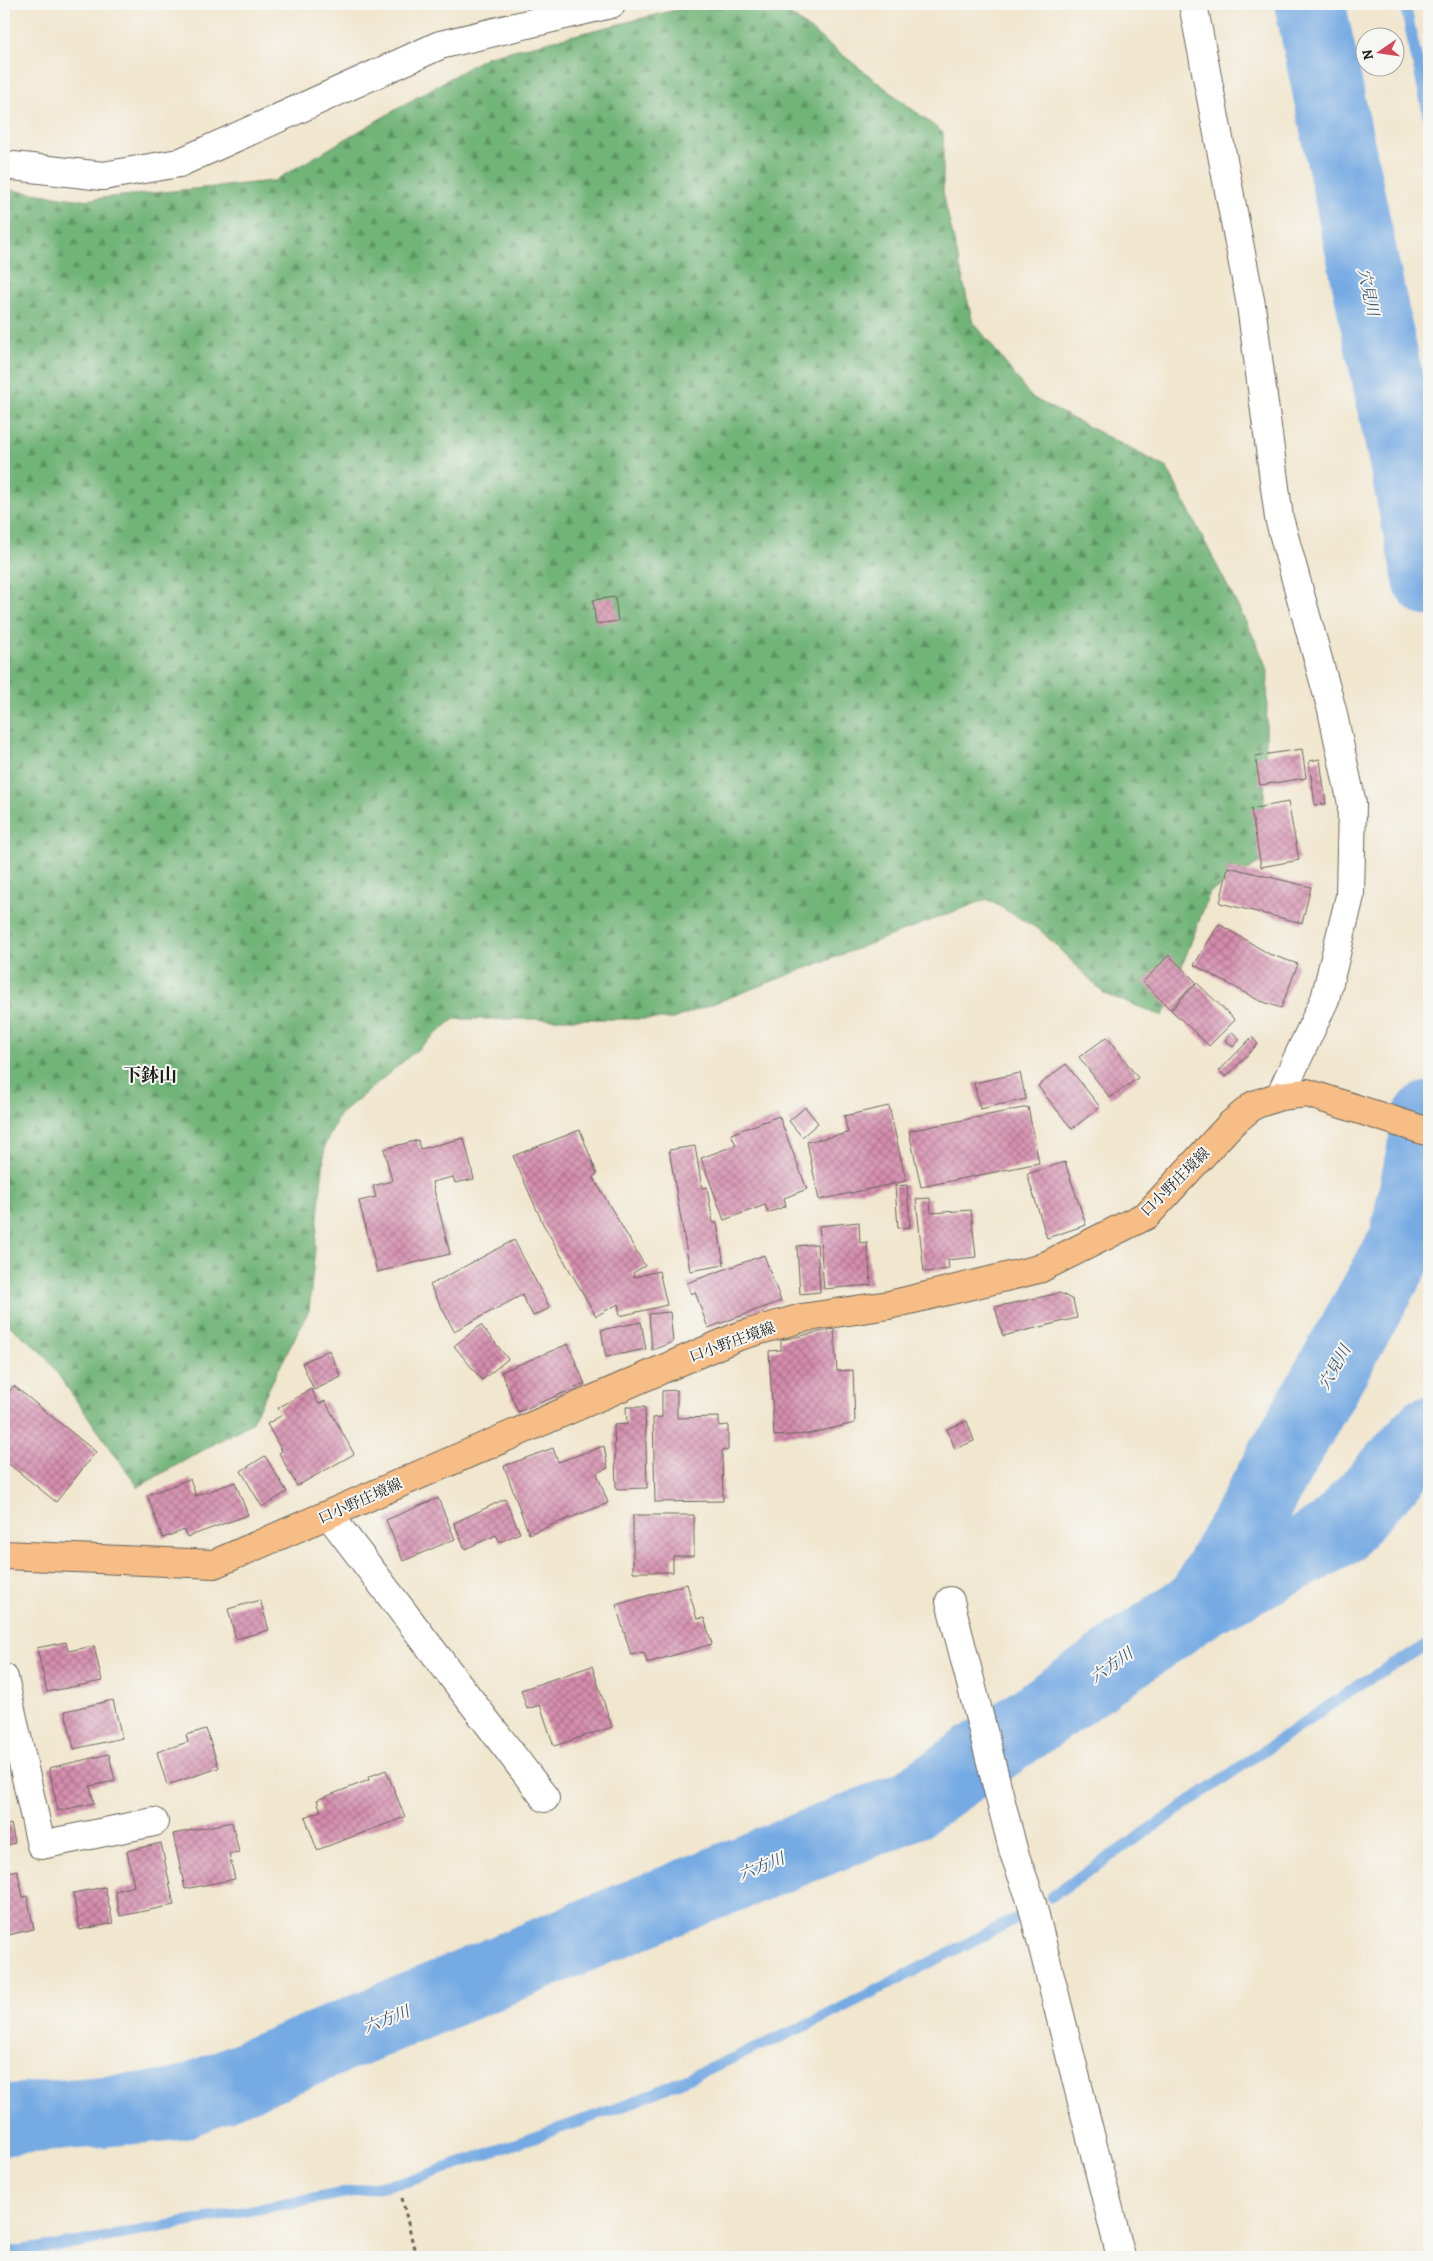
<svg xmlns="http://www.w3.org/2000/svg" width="1433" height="2261" viewBox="0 0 1433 2261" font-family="Alegreya,'Noto Serif JP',serif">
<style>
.forest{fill:url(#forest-firs);stroke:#46684a}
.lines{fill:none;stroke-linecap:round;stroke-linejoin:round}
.stream{stroke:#76aae3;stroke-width:11}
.river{stroke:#76aae3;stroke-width:71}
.building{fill:url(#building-cross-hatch)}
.minor-casing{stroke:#67635a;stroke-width:30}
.major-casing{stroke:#67635a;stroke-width:30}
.path{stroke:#67635a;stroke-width:3;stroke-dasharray:4 4;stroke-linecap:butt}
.minor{stroke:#fff;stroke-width:28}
.major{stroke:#f6be86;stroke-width:28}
.labels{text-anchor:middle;stroke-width:4;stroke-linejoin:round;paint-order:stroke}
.street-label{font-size:15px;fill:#1c1c1c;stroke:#f6f6f2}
.water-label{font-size:16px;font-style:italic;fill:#40556c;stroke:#f6f6f2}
.quarter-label{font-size:18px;font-weight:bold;fill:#1c1c1c;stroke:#f6f6f2}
</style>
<defs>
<pattern id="forest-firs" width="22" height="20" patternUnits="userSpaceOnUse" patternTransform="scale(1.25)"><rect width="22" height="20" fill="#71b478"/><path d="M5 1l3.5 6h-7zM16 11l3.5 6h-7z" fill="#5c9262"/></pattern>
<pattern id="building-cross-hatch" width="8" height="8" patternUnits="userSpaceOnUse" patternTransform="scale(1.25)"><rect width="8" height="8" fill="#d58dad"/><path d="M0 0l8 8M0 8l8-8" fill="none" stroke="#ac728c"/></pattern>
</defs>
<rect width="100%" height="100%" fill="#f6f6f2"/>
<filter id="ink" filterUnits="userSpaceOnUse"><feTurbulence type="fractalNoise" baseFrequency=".02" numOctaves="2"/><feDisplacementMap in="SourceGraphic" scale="10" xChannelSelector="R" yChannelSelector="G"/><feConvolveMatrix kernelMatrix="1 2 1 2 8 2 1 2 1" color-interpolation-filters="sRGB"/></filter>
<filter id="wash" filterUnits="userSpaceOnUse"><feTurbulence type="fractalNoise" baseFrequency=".0096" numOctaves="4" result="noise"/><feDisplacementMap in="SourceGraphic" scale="20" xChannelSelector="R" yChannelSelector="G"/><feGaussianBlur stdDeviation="1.12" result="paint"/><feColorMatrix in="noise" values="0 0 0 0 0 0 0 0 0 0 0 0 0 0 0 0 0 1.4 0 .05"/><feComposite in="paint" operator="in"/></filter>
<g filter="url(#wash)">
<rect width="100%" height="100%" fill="#f1e6ce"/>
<!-- forest -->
<polygon class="forest" points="700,4 777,4 943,133 943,193 972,320 1031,397 1167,468 1256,642 1268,671 1262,861 1210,892 1163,1016 1105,994 1040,930 987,899 673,1019 454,1019 339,1115 325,1145 309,1310 251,1423 138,1487 42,1352 4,1321 4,189 82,200 274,181 486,57"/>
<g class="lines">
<!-- stream -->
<g class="stream">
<polyline points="1405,4 1429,117"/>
<polyline points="1051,1897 1365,1681 1429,1644"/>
<polyline points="4,2253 80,2242 409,2181 632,2103 814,2022 1021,1916"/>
</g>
<!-- river -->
<g class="river">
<polyline points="1310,4 1429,581"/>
<polyline points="1201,1603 1404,1242 1429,1117"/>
<polyline points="4,2120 177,2105 620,1921 911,1805 1201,1603 1334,1535 1429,1431"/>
</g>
</g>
<g id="blocks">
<!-- building -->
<g class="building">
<polygon points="615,597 618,621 596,624 593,600"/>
<polygon points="1302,749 1306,778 1260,785 1255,756"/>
<polygon points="1320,759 1326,804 1315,805 1309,761"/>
<polygon points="1288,802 1299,860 1261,867 1251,809"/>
<polygon points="1228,867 1311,887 1302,923 1220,903"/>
<polygon points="1219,924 1269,954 1298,964 1281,1008 1258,1000 1194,965"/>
<polygon points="1169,955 1196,982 1170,1009 1143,982"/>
<polygon points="1197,983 1235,1020 1209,1046 1171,1010"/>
<polygon points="1232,1032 1240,1039 1233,1047 1225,1040"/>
<polygon points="1107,1037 1138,1078 1110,1098 1079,1057"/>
<polygon points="1252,1037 1258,1044 1226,1077 1219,1071"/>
<polygon points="1066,1064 1100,1107 1072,1129 1038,1086"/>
<polygon points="1020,1073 1026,1099 980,1109 974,1083"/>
<polygon points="889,1106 906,1181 819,1200 807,1142 848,1133 844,1116"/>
<polygon points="805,1107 818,1123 802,1137 789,1121"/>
<polygon points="1028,1107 1039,1163 921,1187 909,1131"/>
<polygon points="779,1116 807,1189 784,1198 786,1206 768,1213 765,1205 724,1220 701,1158 736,1145 731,1134"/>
<polygon points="580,1130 597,1174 593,1177 645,1266 633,1273 634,1277 659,1271 667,1305 620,1316 618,1304 596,1316 543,1224 513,1156"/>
<polygon points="464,1138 474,1179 455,1183 453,1177 432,1182 450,1254 377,1272 359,1201 376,1197 373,1186 392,1181 384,1149 418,1140 420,1149"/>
<polygon points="695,1146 702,1188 707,1187 713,1223 717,1223 724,1265 690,1271 669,1150"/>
<polygon points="1065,1162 1086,1225 1047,1238 1027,1174"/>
<polygon points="907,1185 910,1227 898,1228 895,1186"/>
<polygon points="930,1198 931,1213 971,1210 976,1257 948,1260 949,1269 924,1272 916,1199"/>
<polygon points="859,1222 860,1243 867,1242 871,1285 824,1289 819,1226"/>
<polygon points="514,1240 550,1308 533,1316 522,1295 454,1331 430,1285"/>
<polygon points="817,1244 820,1292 800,1294 797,1246"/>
<polygon points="764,1255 781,1301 708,1328 695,1292 691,1294 687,1283"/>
<polygon points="1060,1293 1073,1300 1077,1318 1003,1336 995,1307"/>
<polygon points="670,1312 673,1342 652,1350 649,1314"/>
<polygon points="641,1322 646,1349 606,1357 601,1330"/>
<polygon points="481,1325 508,1359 482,1380 454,1346"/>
<polygon points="834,1329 837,1371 853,1370 855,1423 808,1434 774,1436 769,1351 781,1350 781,1340"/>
<polygon points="568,1344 585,1384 518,1412 501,1372"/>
<polygon points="329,1350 341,1377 314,1390 302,1363"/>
<polygon points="14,1386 96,1452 56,1502 4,1460 4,1398"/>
<polygon points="311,1389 319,1404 325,1401 354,1454 297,1486 279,1453 282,1451 267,1424 282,1415 278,1408"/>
<polygon points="677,1390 677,1418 719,1417 719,1426 728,1425 728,1450 722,1451 723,1501 655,1502 653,1418 662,1417 662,1391"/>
<polygon points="626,1407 645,1407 647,1488 616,1489 614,1425 627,1424"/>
<polygon points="967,1421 974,1441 955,1449 947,1429"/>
<polygon points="604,1446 608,1468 597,1473 608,1503 529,1534 504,1466 553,1448 558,1462"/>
<polygon points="265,1456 287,1492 262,1507 241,1471"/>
<polygon points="190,1479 196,1496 235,1482 248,1515 187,1537 184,1530 163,1538 147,1495"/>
<polygon points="438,1498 455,1539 403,1561 386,1520"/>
<polygon points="505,1499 520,1533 500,1542 496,1535 465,1549 454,1523"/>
<polygon points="633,1515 694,1515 694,1556 673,1556 673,1572 633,1572"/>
<polygon points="687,1584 697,1619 704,1618 712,1644 647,1663 644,1652 631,1655 616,1605"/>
<polygon points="260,1600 269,1630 236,1639 228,1609"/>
<polygon points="66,1642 68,1651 94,1646 102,1681 47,1692 37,1648"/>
<polygon points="592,1666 612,1727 554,1746 540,1705 527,1709 521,1690"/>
<polygon points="113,1700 122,1738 74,1749 65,1711"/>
<polygon points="206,1729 219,1768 167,1785 157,1752 188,1742 186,1735"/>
<polygon points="109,1754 115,1781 90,1786 94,1803 58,1811 49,1768"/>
<polygon points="386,1770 405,1817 317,1850 305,1817 321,1811 317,1800 369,1780 368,1777"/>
<polygon points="232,1822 239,1852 229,1854 235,1879 185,1889 173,1834"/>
<polygon points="11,1824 15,1843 4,1846 4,1826"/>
<polygon points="161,1843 174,1905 120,1916 115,1891 134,1886 127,1851"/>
<polygon points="17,1870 23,1897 27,1896 34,1929 4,1936 4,1873"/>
<polygon points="105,1887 113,1923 80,1930 73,1893"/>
</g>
</g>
</g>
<g filter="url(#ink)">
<use href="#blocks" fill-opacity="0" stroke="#67635a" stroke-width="1"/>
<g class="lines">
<defs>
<g id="minor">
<polyline points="1193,4 1251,305 1279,518 1332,710 1352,804 1350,896 1325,999 1280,1096"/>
<polyline points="4,165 103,176 179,163 440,45 611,4"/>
<polyline points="329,1515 545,1798"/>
<polyline points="950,1601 1014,1853 1031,1900 1121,2257"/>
<polyline points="4,1678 41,1845 154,1822"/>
</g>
<polyline id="major" points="4,1555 214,1564 739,1336 802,1318 889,1305 1039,1269 1147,1215 1231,1124 1254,1105 1280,1096 1307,1093 1429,1132"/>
</defs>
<!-- minor casing -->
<use href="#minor" class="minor-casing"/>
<!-- major casing -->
<use href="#major" class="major-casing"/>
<!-- path -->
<polyline class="path" points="402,2198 416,2257"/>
<!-- minor -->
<use href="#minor" class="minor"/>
<!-- major -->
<use href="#major" class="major"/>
</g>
</g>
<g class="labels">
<!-- street labels -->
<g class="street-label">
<text transform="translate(1175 1182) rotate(-45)" y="5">口小野庄境線</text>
<text transform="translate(732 1342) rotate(-20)" y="5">口小野庄境線</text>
<text transform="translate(360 1501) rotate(-24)" y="5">口小野庄境線</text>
</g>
<!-- water labels -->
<g class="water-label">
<text transform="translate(1369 292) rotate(78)" y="6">穴見川</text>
<text transform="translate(1334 1367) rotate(-61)" y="6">穴見川</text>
<text transform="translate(1111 1665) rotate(-35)" y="6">六方川</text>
<text transform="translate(761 1866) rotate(-22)" y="6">六方川</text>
<text transform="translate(386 2019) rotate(-22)" y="6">六方川</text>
</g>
<!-- quarter labels -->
<g class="quarter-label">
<text x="150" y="1081">下鉢山</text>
</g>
</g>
<!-- margin -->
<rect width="1433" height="2261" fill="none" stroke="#f6f6f2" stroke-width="20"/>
<!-- north arrow -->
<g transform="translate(1380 52) rotate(257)"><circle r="24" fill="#f6f6f2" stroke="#9f9f9c"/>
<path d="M0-4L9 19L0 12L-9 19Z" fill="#d1495b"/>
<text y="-8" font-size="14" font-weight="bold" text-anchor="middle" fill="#1c1c1c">N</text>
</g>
</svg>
